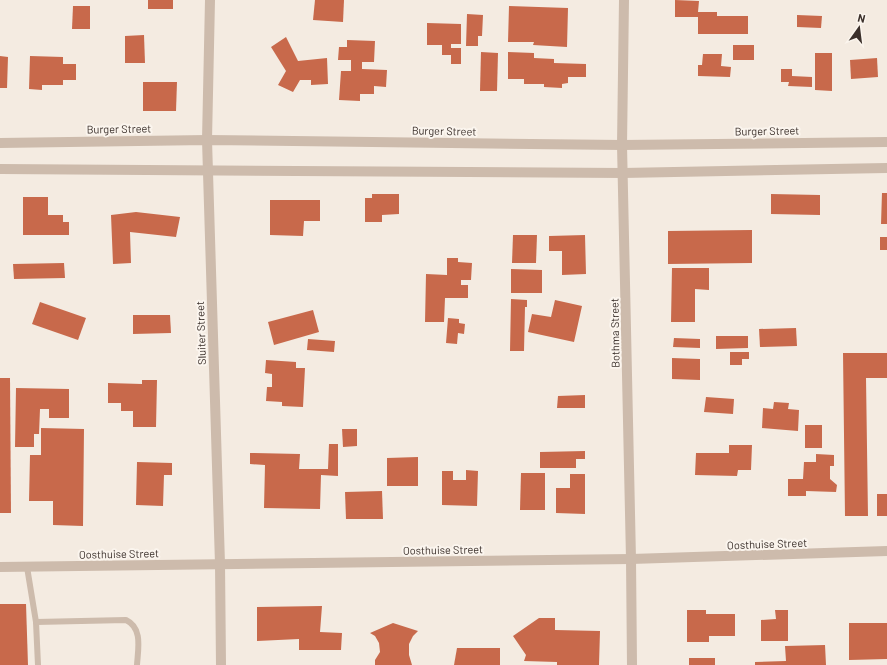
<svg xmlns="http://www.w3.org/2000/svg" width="887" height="665" viewBox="0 0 887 665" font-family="Barlow,sans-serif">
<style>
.building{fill:#c8694b}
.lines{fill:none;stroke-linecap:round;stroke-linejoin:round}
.lane{stroke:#cdbbac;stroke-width:6}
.street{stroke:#cdbbac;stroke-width:10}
.labels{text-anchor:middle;stroke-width:4;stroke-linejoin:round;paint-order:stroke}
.street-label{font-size:11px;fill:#3b302b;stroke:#fbf5ee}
</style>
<rect width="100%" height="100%" fill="#f4ebe1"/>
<!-- building -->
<g class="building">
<rect x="148" y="0" width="25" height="9"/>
<polygon points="315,0 344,0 343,22 313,20"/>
<polygon points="675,0 699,1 698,12 717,12 717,16 748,16 748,34 698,34 698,17 675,17"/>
<polygon points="73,6 90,6 90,29 72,29"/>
<polygon points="509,6 568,8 567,47 533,45 534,42 508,42"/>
<polygon points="467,14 483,15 482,36 478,36 478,46 466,46"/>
<polygon points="797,15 822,16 821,28 797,27"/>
<polygon points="427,23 461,24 461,44 451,44 451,48 461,48 461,64 451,64 451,55 442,55 442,45 427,45"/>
<polygon points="144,35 145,63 125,63 125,36"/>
<polygon points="286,37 298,61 327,58 328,84 311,85 311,80 300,80 293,92 278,85 286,71 271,47"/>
<polygon points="347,40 375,41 374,62 362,62 362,69 387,70 386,87 374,86 374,94 360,94 360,101 339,100 341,71 351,71 351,60 338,60 339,47 347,47"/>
<rect x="733" y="45" width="21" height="15"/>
<polygon points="481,52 498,53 497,91 480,91"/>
<polygon points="508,52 534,53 534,58 554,59 554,63 586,64 586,77 568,77 568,83 562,84 562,88 544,87 544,84 524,84 524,79 508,79"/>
<polygon points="815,53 832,53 832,91 815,90"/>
<polygon points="703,54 722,54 721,66 731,67 730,77 698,76 698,65 702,65"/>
<polygon points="0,56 8,57 7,88 0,88"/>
<polygon points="30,56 63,57 63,64 76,64 76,80 63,80 63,85 42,85 42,90 29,89"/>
<polygon points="877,58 878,77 851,79 850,60"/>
<polygon points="781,69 792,69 792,76 812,77 812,87 788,86 789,82 781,82"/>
<polygon points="143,82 177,82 176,111 143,111"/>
<polygon points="882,193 887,193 887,224 881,224"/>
<polygon points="372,194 399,194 399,214 382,215 382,222 365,222 365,198 372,198"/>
<polygon points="771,194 820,195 820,215 771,214"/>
<polygon points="23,197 48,197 48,215 63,215 63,222 69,222 69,235 23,235"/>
<polygon points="270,200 320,200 320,221 304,221 303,236 270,235"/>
<polygon points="136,212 180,217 176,237 130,232 131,263 113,264 111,215"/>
<polygon points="752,230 752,263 668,264 668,231"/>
<polygon points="513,235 537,235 536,263 512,263"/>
<polygon points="585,235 586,274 562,275 562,251 549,251 549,236"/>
<rect x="880" y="237" width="7" height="13"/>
<polygon points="447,258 458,258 458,262 472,263 471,280 461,280 461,285 468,285 468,298 445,298 444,322 425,322 426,274 447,275"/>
<polygon points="64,263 65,278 14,279 13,264"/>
<polygon points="672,268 709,268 709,290 695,289 695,322 671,322"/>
<polygon points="511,269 542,270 542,293 511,293"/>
<polygon points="511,299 527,300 527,307 525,307 524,351 510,351"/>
<polygon points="555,300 582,306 574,342 528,332 532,314 551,317"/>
<polygon points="40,302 86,318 78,340 32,324"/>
<polygon points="313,310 319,332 274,345 268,322"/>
<polygon points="133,315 170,315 171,333 133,334"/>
<polygon points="448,318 459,319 459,323 465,324 464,334 458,333 457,344 446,343"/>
<polygon points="796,328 797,346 760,347 759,329"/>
<polygon points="716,336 748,336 748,348 716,349"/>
<polygon points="674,338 700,339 700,348 673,347"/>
<polygon points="308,339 335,341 334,352 307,350"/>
<polygon points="730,352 749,352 749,359 742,359 742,365 730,365"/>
<polygon points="843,353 887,353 887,378 866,378 868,516 845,516"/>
<polygon points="672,358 700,359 700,380 672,379"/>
<polygon points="266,360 296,362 296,368 305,368 303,407 282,406 282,402 266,401 267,387 272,387 272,374 265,373"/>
<polygon points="0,378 10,378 11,513 0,513"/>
<polygon points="142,380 157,380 156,427 133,427 133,411 121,411 121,403 108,403 108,383 142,384"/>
<polygon points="16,388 69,389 69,418 49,418 49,409 40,409 39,434 34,434 34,447 15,447"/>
<polygon points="585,395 585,408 557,408 558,396"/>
<polygon points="706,397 734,399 733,414 704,412"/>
<polygon points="774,402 789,403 788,409 799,410 798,431 762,428 763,408 773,409"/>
<rect x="805" y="425" width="17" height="23"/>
<polygon points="41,428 84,429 83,526 53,525 53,501 29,501 30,455 41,455"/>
<polygon points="342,429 357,429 357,446 343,447"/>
<polygon points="329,444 338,444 338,476 321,475 320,509 264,508 265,465 250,464 250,453 300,454 299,469 328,469"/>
<polygon points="729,445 752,445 751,470 738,470 737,476 695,475 696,453 729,453"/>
<polygon points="585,451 585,459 576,459 576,468 540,468 540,452"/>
<polygon points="816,454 834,455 834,466 830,466 830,479 837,485 836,492 806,491 806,496 788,496 788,479 803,479 804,462 816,462"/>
<polygon points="418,457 418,486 387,486 387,458"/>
<polygon points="137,462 172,463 172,475 164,475 163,506 136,505"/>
<polygon points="466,470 478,471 477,506 442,505 442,471 453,471 453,480 466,480"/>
<polygon points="521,473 545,473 545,510 520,510"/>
<polygon points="570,474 585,474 585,514 556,513 556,488 570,488"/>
<polygon points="382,491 383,519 346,519 345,492"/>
<rect x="877" y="494" width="10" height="22"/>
<polygon points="0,604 26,604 28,665 0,665"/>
<polygon points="322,606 320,632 342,633 341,650 299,650 299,639 257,641 257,607"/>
<polygon points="687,610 706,610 706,614 735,614 735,636 709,636 709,642 687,642"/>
<polygon points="775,610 788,610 788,641 761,641 761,620 776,619"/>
<polygon points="539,618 555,618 555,630 600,631 599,665 557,665 557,662 524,661 526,655 513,636"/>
<polygon points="393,623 418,631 413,636 409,644 409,655 412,665 375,665 375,660 380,652 379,643 375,636 370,633"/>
<polygon points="849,623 887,623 887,659 849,660"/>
<polygon points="825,645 826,665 755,665 755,662 786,661 785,646"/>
<polygon points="457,648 500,648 500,665 454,665"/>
<rect x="689" y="658" width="26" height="7"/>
</g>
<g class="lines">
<!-- lane -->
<g class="lane">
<polyline points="27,567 36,622 38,665"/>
<path d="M36,622L126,620C143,628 138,649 137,665"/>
</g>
<!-- street -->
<g class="street">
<polyline points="210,0 207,140 220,564 221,665"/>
<polyline points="624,0 622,145 631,559 632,665"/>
<polyline points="0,143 207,140 622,145 887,142"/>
<polyline points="0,169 623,173 887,168"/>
<polyline points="0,567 631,559 887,551"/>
</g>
</g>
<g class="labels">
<!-- street labels -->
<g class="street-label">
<text transform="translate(119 129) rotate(-1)" y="4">Burger Street</text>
<text transform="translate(444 131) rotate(1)" y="4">Burger Street</text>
<text transform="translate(767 131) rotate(-1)" y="4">Burger Street</text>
<text transform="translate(201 333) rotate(-92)" y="4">Sluiter Street</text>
<text transform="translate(615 333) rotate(-91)" y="4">Bothma Street</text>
<text transform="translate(767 544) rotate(-2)" y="4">Oosthuise Street</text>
<text transform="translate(443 550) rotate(-1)" y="4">Oosthuise Street</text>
<text transform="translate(119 554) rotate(-1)" y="4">Oosthuise Street</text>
</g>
</g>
<!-- north arrow -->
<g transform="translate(859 28) rotate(14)" stroke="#fbf5ee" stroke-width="3" paint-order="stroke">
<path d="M0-3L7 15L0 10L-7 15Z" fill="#3b302b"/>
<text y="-6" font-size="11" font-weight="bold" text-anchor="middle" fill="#3b302b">N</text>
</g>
</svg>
